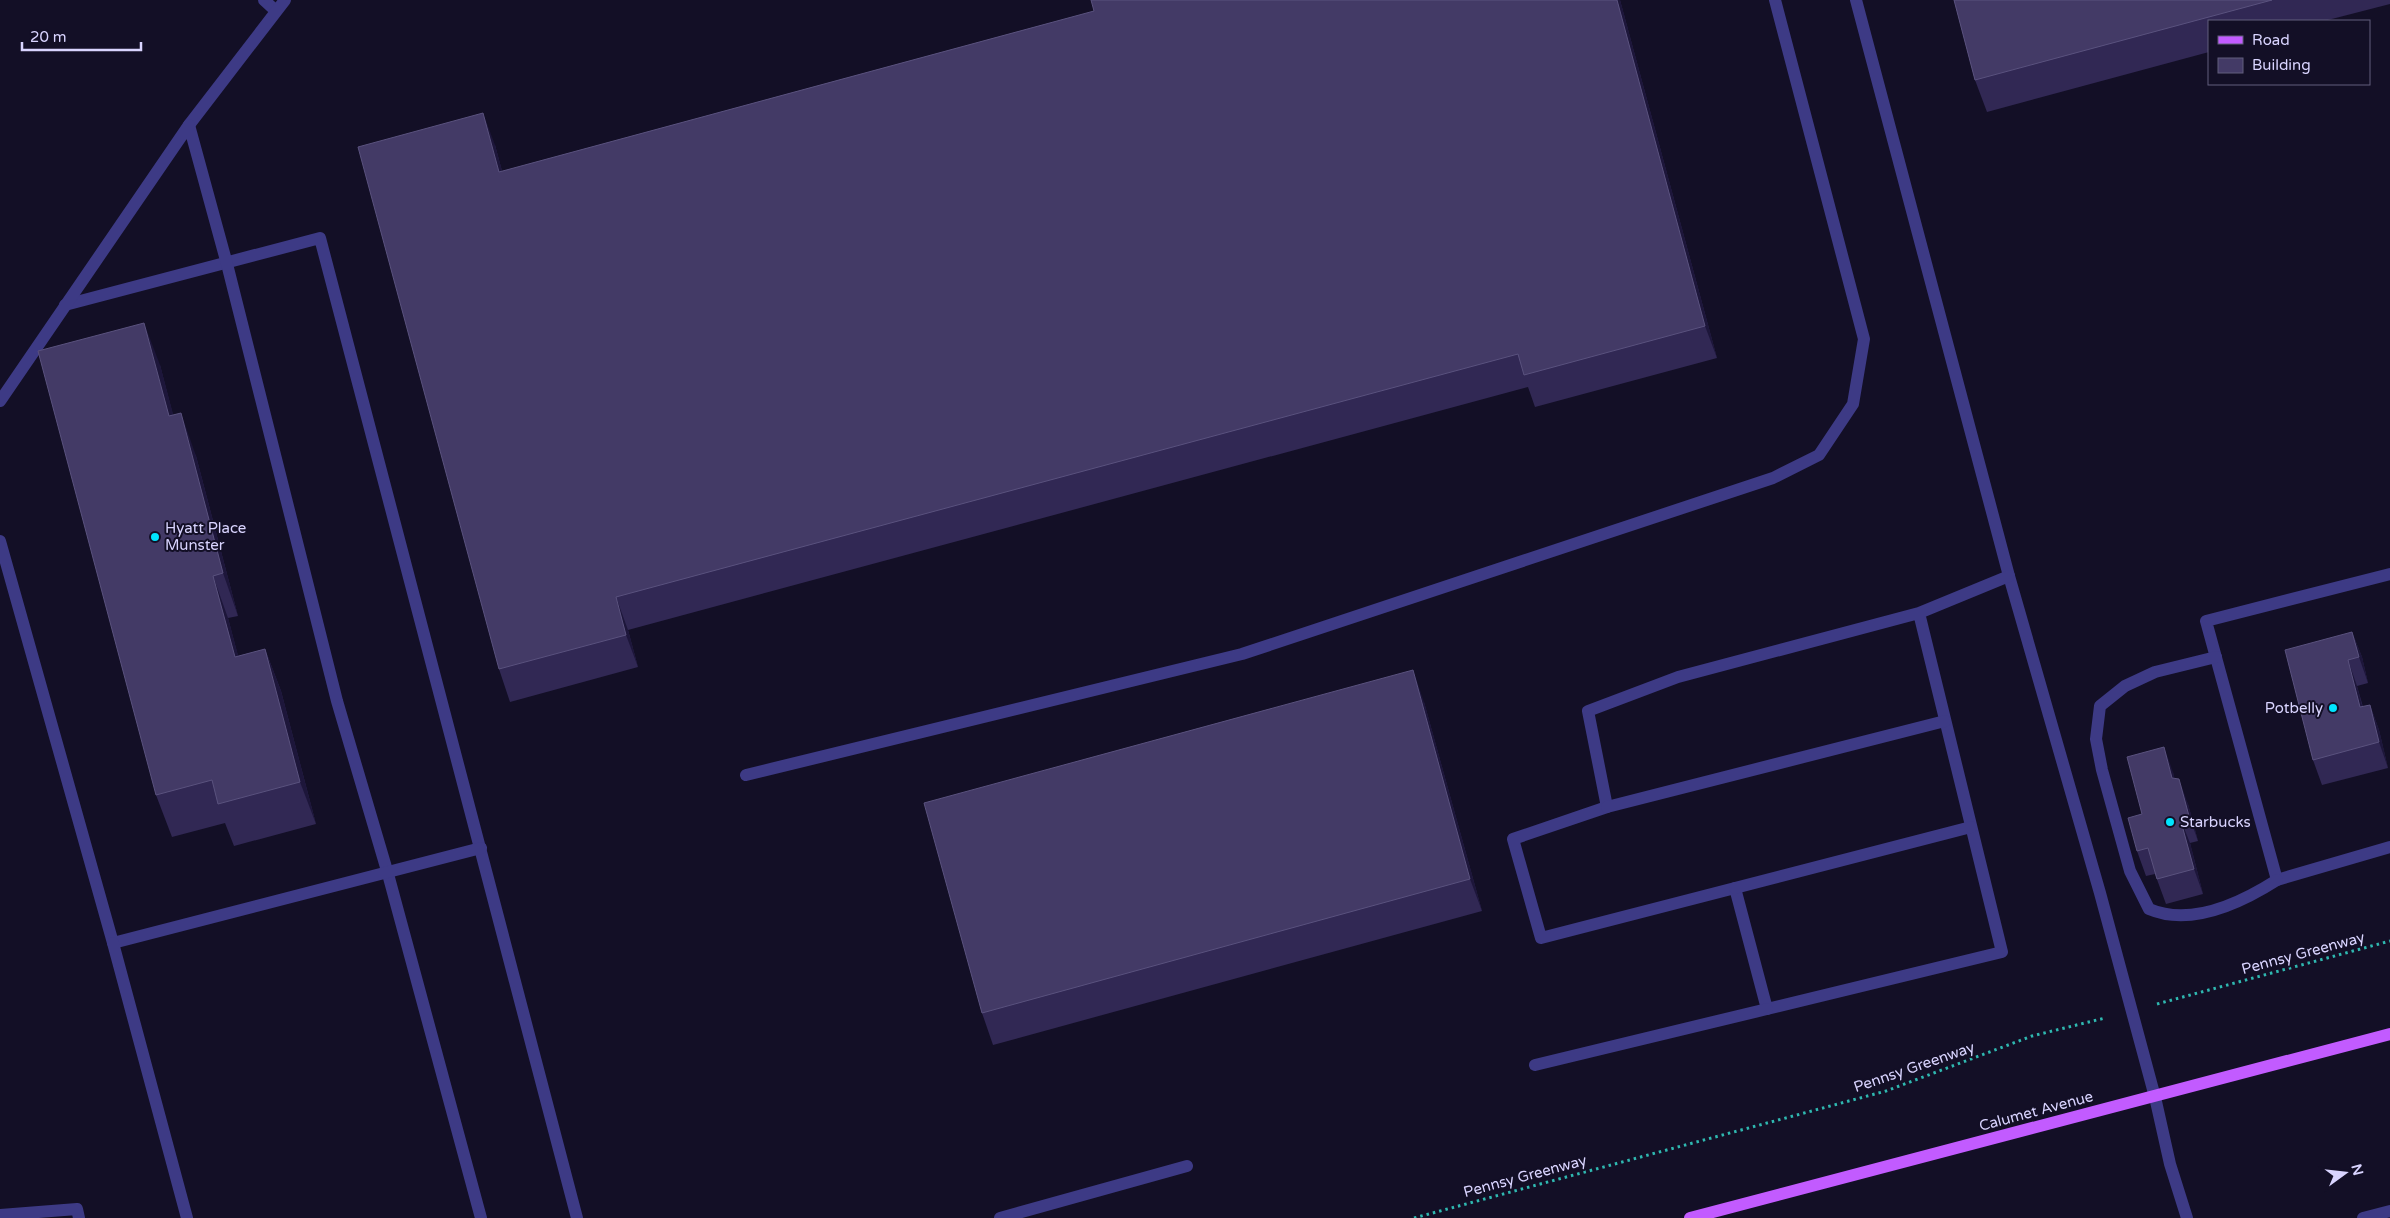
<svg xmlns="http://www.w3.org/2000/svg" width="2390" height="1218" viewBox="0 0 2390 1218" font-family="'Varela Round',sans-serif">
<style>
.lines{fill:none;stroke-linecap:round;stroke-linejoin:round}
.path{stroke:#2fb8b0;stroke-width:3;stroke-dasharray:2.5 4;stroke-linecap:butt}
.minor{stroke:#3d3a85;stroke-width:12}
.major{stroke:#c25bff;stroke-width:12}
.wall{fill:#312854}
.shaded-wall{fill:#1d163a}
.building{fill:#433a66;stroke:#5a527e}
.poi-dot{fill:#00e5ff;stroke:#130f26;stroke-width:2}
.labels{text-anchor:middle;stroke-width:4;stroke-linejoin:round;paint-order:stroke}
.poi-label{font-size:15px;fill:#d9d4ff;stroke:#130f26;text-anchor:start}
.street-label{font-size:15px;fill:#d9d4ff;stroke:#130f26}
</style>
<rect width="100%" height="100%" fill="#130f26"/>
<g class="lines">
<!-- path -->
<g class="path">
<polyline points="2157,1004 2390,941"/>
<polyline points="1414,1218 1886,1091 2032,1036 2105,1018"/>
</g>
<!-- minor -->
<g class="minor">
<polyline points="264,0 276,11"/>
<polyline points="1856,0 2009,576 2100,893 2155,1097 2170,1164 2187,1218"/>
<polyline points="189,125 285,0"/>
<polyline points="65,305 320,238 577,1218"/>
<polyline points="0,401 189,125 227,264 337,701 388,874 481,1218"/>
<polyline points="0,541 113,943 481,848"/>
<polyline points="2390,574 2206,621 2277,880 2390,847"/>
<polyline points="1919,613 1678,677 1588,711 1607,807 1513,839 1541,938 1735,888 1767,1009 2002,952 1919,613 2009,576"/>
<path d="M2216,657L2155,672L2125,686L2100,706L2096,739L2102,770L2130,871L2149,909C2191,927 2241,903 2277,880"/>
<polyline points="746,775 1242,654 1773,478 1819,455 1853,404 1864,339 1775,0"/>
<polyline points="1607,807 1945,721"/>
<polyline points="1735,888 1971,827"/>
<polyline points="113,943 187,1218"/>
<polyline points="1535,1065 1767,1009"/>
<polyline points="0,1215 77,1209 79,1218"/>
<polyline points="1000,1218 1187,1166"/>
<polyline points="2363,1218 2390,1211"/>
</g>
<!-- major -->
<polyline class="major" points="1690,1218 2390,1034"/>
</g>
<!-- wall -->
<g class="wall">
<polygon points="1620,0 1717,358 1535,407 1528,387 628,630 638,667 510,702 499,669 495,145 502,171"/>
<polygon points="1954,0 2390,0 2390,4 2324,21 2209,21 2209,52 1987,112 1975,80"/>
<polygon points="160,365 173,415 196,456 238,616 228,618 238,656 265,649 281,691 316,824 234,846 225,823 172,837 156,795"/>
<polygon points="2352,632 2362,657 2368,683 2357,686 2363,707 2370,705 2379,730 2388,768 2322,785 2313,760"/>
<polygon points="1424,702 1482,911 993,1045 982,1013"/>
<polygon points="2173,772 2174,778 2188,804 2198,841 2190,843 2203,894 2166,904 2155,874 2146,876 2137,851 2142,814"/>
</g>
<!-- shaded-wall -->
<g class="shaded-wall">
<polygon points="1617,0 1620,0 1717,358 1705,326"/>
<polygon points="483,113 495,145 511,204 499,172"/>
<polygon points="144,323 160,365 185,459 169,416"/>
<polygon points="181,413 196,456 238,616 223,573"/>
<polygon points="213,576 228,618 250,700 235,657"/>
<polygon points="616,597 628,630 638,667 626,635"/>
<polygon points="2352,632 2362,657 2368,683 2359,657"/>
<polygon points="265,649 281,691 316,824 300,782"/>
<polygon points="2348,660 2357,686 2369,733 2360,707"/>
<polygon points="1413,670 1424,702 1482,911 1470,879"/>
<polygon points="2370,705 2379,730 2388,768 2379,742"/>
<polygon points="2164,747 2173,772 2181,803 2172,778"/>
<polygon points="2179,779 2188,804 2198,841 2189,816"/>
<polygon points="2180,818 2190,843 2203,894 2194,869"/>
</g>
<!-- building -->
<g class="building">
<polygon points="1091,0 1617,0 1705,326 1524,375 1518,354 616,597 626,635 499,669 358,147 483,113 499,172 1094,11"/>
<polygon points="1954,0 2272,0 1975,80"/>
<polygon points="144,323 169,416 181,413 223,573 213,576 235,657 265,649 300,782 218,804 212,780 156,795 38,351"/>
<polygon points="2352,632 2359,657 2348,660 2360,707 2370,705 2379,742 2313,760 2285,650"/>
<polygon points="1413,670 1470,879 982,1013 924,803"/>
<polygon points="2164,747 2172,778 2179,779 2189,816 2180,818 2194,869 2157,879 2148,848 2137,851 2128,818 2142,814 2127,757"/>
</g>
<!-- markers -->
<g class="poi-dot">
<circle cx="155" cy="537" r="5"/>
<circle cx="2333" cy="708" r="5"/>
<circle cx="2170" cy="822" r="5"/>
</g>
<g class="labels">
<!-- poi labels -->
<g class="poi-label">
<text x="165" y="533">Hyatt Place<tspan x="165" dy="17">Munster</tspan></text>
<text x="2323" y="713" text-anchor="end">Potbelly</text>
<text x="2180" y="827">Starbucks</text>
</g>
<!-- street labels -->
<g class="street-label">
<text transform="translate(2303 953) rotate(-15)" y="5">Pennsy Greenway</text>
<text transform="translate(1914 1067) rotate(-19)" y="5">Pennsy Greenway</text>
<text transform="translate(2036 1111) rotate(-15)" y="5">Calumet Avenue</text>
<text transform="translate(1525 1176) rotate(-15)" y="5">Pennsy Greenway</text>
</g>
</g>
<!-- legend -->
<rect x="2208" y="20" width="162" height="65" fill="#130f26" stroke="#625e7d"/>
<rect x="2218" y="36" width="25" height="8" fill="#c25bff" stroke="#625e7d"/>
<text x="2252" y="45" font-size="15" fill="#d9d4ff">Road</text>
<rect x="2218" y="58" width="25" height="15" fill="#433a66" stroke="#625e7d"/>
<text x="2252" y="70" font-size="15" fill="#d9d4ff">Building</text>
<!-- north arrow -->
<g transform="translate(2345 1173) rotate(75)" stroke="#130f26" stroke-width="4" paint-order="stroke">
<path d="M0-4L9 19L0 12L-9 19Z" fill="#d9d4ff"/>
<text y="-8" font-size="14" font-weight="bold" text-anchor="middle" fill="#d9d4ff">N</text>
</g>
<!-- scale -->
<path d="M22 42v8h119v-8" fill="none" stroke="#d9d4ff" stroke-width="2.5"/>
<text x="30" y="42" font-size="15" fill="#d9d4ff" stroke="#130f26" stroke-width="4" paint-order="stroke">20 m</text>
</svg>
